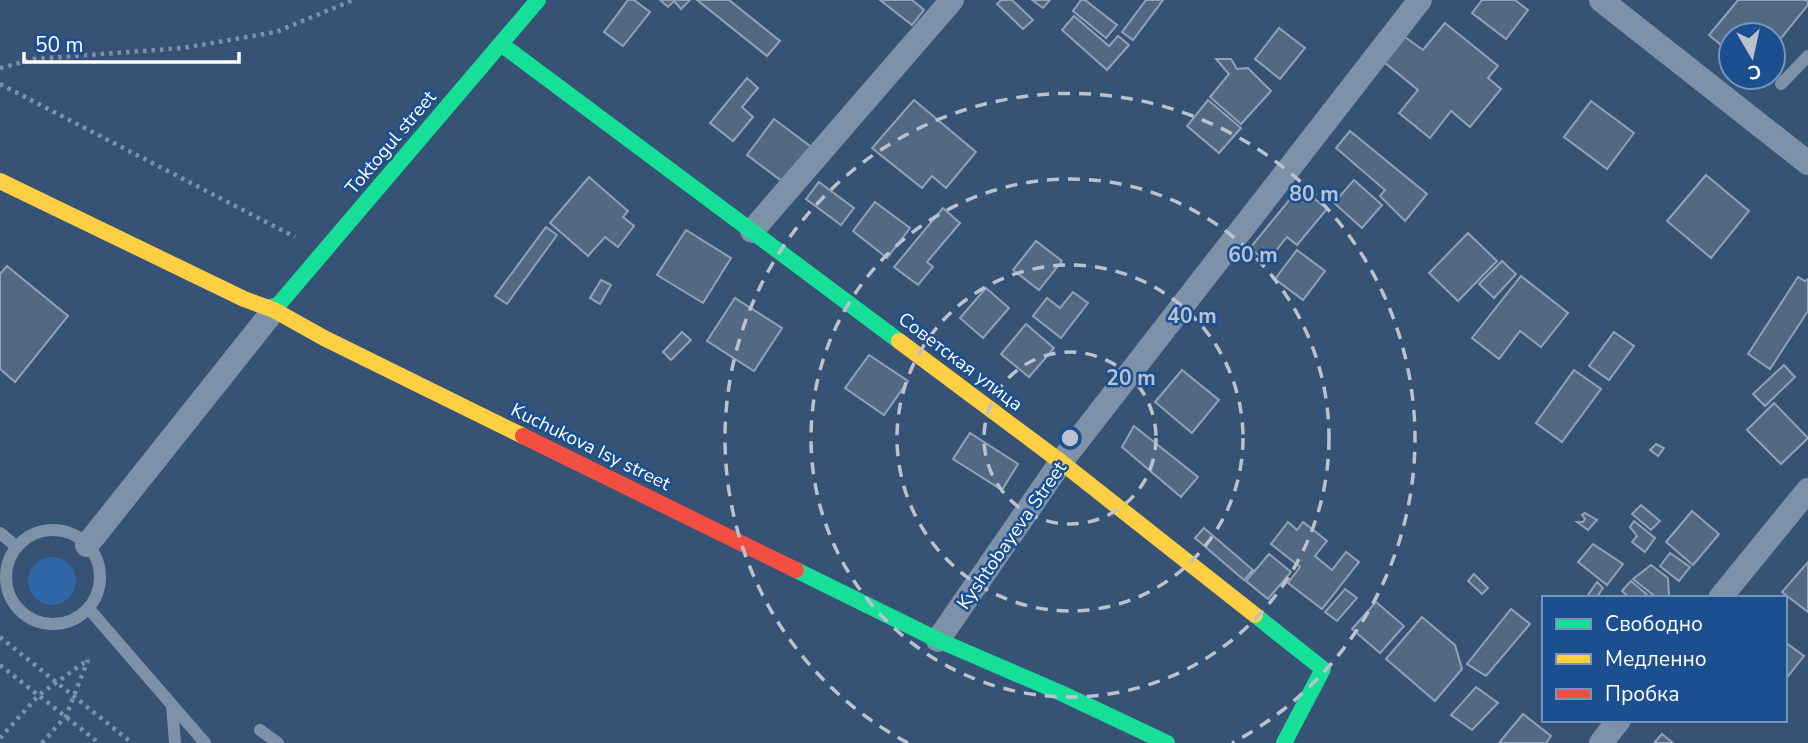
<svg xmlns="http://www.w3.org/2000/svg" width="1808" height="743" viewBox="0 0 1808 743" font-family="'Nunito Sans',sans-serif">
<style>
.green{fill:#2f66a5}
.building{fill:#526984;stroke:#92a2b6;stroke-width:2}
.lines{fill:none;stroke-linecap:round;stroke-linejoin:round}
.path{stroke:#7d92a8;stroke-width:4.5;stroke-dasharray:3.5 5;stroke-linecap:butt}
.lane{stroke:#7d92a8;stroke-width:12}
.street{stroke:#7d92a8;stroke-width:24}
.fast{stroke:#16e098;stroke-width:16}
.slow{stroke:#ffcf43;stroke-width:16}
.jam{stroke:#f24e42;stroke-width:16}
.ring{fill:none;stroke:#b9c2ce;stroke-width:3.5;stroke-dasharray:12 9}
.labels{text-anchor:middle;stroke-width:5;stroke-linejoin:round;paint-order:stroke}
.street-label{font-size:19px;fill:#fff;stroke:#1b4f8f}
.centre{fill:#b9c2ce;stroke:#1b4f8f;stroke-width:3.5}
.ring-label{font-size:21px;text-anchor:middle;font-weight:bold;fill:#b9c2ce;stroke:#1b4f8f;stroke-width:5;stroke-linejoin:round;paint-order:stroke}
</style>
<rect width="100%" height="100%" fill="#365274"/>
<!-- green -->
<circle class="green" cx="52" cy="581" r="24"/>
<!-- building -->
<g class="building">
<polygon points="628,0 634,0 650,12 623,46 604,32"/>
<polygon points="660,0 690,0 681,9 674,1 668,7"/>
<polygon points="697,0 729,0 780,41 767,56"/>
<polygon points="880,0 912,0 924,10 912,25"/>
<polygon points="1001,0 1012,0 1033,20 1023,29 997,4"/>
<polygon points="1032,0 1050,0 1043,8"/>
<polygon points="1081,0 1085,0 1117,25 1106,38 1073,11"/>
<polygon points="1146,0 1163,0 1133,40 1122,32"/>
<polygon points="1482,0 1515,0 1528,10 1506,39 1472,13"/>
<polygon points="1738,0 1808,0 1808,5 1773,48 1773,35 1731,35 1731,53 1709,35"/>
<polygon points="1074,16 1109,46 1118,36 1129,45 1107,70 1062,30"/>
<polygon points="1445,23 1498,66 1488,78 1501,89 1470,127 1451,111 1430,138 1399,113 1418,90 1384,62 1405,37 1423,50"/>
<polygon points="1279,28 1305,48 1280,79 1255,59"/>
<polygon points="1216,59 1231,59 1237,69 1248,68 1271,91 1241,124 1210,97 1229,74"/>
<polygon points="747,78 758,88 742,107 753,117 733,141 710,123"/>
<polygon points="914,100 976,152 946,188 932,176 922,188 872,148"/>
<polygon points="1208,100 1241,128 1219,153 1187,126"/>
<polygon points="1591,101 1634,133 1607,169 1564,137"/>
<polygon points="774,119 814,149 787,185 747,155"/>
<polygon points="1350,131 1427,194 1405,221 1380,196 1385,190 1336,148"/>
<polygon points="1706,175 1749,211 1711,258 1667,221"/>
<polygon points="589,177 628,211 623,217 634,226 618,247 605,237 588,256 550,223"/>
<polygon points="1354,180 1382,205 1362,228 1334,203"/>
<polygon points="819,182 854,208 841,225 806,199"/>
<polygon points="1300,187 1327,209 1297,245 1287,237 1267,262 1250,248"/>
<polygon points="875,202 910,228 887,258 853,231"/>
<polygon points="943,208 960,223 927,262 933,267 918,285 894,267"/>
<polygon points="546,227 557,235 507,304 495,296"/>
<polygon points="686,230 731,258 703,303 657,275"/>
<polygon points="1468,233 1497,261 1458,301 1429,273"/>
<polygon points="1036,241 1062,261 1039,290 1013,270"/>
<polygon points="1297,250 1325,271 1303,300 1275,279"/>
<polygon points="1502,261 1516,274 1494,298 1479,284"/>
<polygon points="7,266 68,316 15,382 0,369 0,274"/>
<polygon points="1521,276 1568,313 1541,347 1520,331 1499,359 1472,338"/>
<polygon points="1798,277 1805,281 1808,279 1808,311 1770,369 1748,354"/>
<polygon points="601,280 611,285 600,304 590,298"/>
<polygon points="986,288 1009,308 983,338 960,318"/>
<polygon points="1073,292 1088,303 1061,338 1033,316 1047,298 1060,308"/>
<polygon points="735,298 782,328 754,371 707,341"/>
<polygon points="1026,324 1054,348 1029,377 1001,354"/>
<polygon points="682,332 691,340 671,360 663,352"/>
<polygon points="1614,332 1634,346 1609,380 1589,366"/>
<polygon points="869,355 908,381 884,415 845,388"/>
<polygon points="1784,365 1795,377 1765,406 1753,394"/>
<polygon points="1182,370 1219,400 1192,433 1155,402"/>
<polygon points="1574,370 1601,389 1562,442 1536,423"/>
<polygon points="1774,403 1808,438 1781,464 1747,430"/>
<polygon points="1134,426 1198,477 1181,497 1122,447"/>
<polygon points="970,433 1018,464 1002,490 953,459"/>
<polygon points="1656,444 1664,448 1658,456 1650,450"/>
<polygon points="1641,505 1660,521 1651,530 1632,514"/>
<polygon points="1692,511 1719,534 1693,565 1666,542"/>
<polygon points="1585,513 1597,520 1588,530 1577,522 1583,522 1585,519 1582,515"/>
<polygon points="1634,521 1655,538 1645,552 1632,542 1637,536 1630,527"/>
<polygon points="1288,522 1297,530 1303,522 1327,541 1315,556 1332,570 1346,552 1359,562 1322,609 1288,583 1300,567 1271,544"/>
<polygon points="1204,528 1253,570 1244,580 1195,538"/>
<polygon points="1593,544 1623,564 1607,585 1578,562"/>
<polygon points="1670,553 1690,567 1679,581 1660,566"/>
<polygon points="1269,554 1291,572 1268,599 1246,581"/>
<polygon points="1808,562 1808,612 1782,592"/>
<polygon points="1651,565 1668,578 1669,596 1667,598 1657,598 1633,579"/>
<polygon points="1474,574 1488,588 1482,594 1468,581"/>
<polygon points="1631,581 1651,598 1630,598 1622,591"/>
<polygon points="1597,582 1603,588 1596,598 1586,598"/>
<polygon points="1345,589 1357,598 1337,621 1325,612"/>
<polygon points="1376,602 1404,626 1380,653 1352,629"/>
<polygon points="1511,609 1530,624 1486,676 1467,664"/>
<polygon points="1422,617 1455,645 1462,669 1435,701 1386,659"/>
<polygon points="1785,642 1804,656 1785,680"/>
<polygon points="1476,687 1498,703 1472,730 1451,715"/>
<polygon points="1523,714 1551,736 1546,743 1499,743"/>
<polygon points="1662,734 1673,743 1654,743"/>
</g>
<g class="lines">
<!-- path -->
<g class="path">
<polyline points="0,68 34,59 183,48 276,32 353,0"/>
<polyline points="0,84 295,237"/>
<polyline points="0,637 132,743"/>
<polyline points="0,665 99,743"/>
<polyline points="0,738 39,695 89,659"/>
<polyline points="42,743 66,716 88,660"/>
</g>
<!-- lane -->
<g class="lane">
<polyline points="1781,84 1808,56"/>
<circle cx="53" cy="577" r="47"/>
<polyline points="0,533 17,547"/>
<polyline points="89,609 205,743"/>
<polyline points="172,705 175,743"/>
<polyline points="260,730 278,743"/>
</g>
<!-- street -->
<g class="street">
<polyline points="1601,0 1808,163"/>
<polyline points="752,231 952,0"/>
<polyline points="87,545 274,310"/>
<polyline points="1720,598 1808,490"/>
<polyline points="938,640 1061,462 1420,0"/>
<polyline points="1601,743 1619,720"/>
</g>
<!-- fast -->
<g class="fast">
<polyline points="501,44 899,341"/>
<polyline points="274,310 538,0"/>
<polyline points="796,570 938,640 1061,693 1167,743"/>
<polyline points="1255,615 1323,669 1284,743"/>
</g>
<!-- slow -->
<g class="slow">
<polyline points="0,181 244,299 274,310 324,338 523,436"/>
<polyline points="899,341 1061,462 1255,615"/>
</g>
<!-- jam -->
<polyline class="jam" points="523,436 796,570"/>
</g>
<!-- distance rings -->
<g class="ring">
<circle cx="1070" cy="438" r="86"/>
<circle cx="1070" cy="438" r="173"/>
<circle cx="1070" cy="438" r="259"/>
<path d="M908 743A345 345 0 1 1 1232 743"/>
</g>
<g class="labels">
<!-- street labels -->
<g class="street-label">
<text transform="translate(390 142) rotate(-50)" y="7">Toktogul street</text>
<text transform="translate(961 361) rotate(37)" y="7">Советская улица</text>
<text transform="translate(591 446) rotate(26)" y="7">Kuchukova Isy street</text>
<text transform="translate(1011 535) rotate(-55)" y="7">Kyshtobayeva Street</text>
</g>
</g>
<circle cx="1070" cy="438" r="10" class="centre"/>
<g class="ring-label">
<text x="1314" y="201">80 m</text>
<text x="1253" y="262">60 m</text>
<text x="1192" y="323">40 m</text>
<text x="1131" y="385">20 m</text>
</g>
<!-- legend -->
<rect x="1542" y="596" width="245" height="126" fill="#1b4f8f" stroke="#7695bc" stroke-width="2"/>
<rect x="1556" y="619" width="35" height="10" fill="#16e098" stroke="#7695bc" stroke-width="2"/>
<text x="1605" y="631" font-size="21" fill="#ffffff">Свободно</text>
<rect x="1556" y="654" width="35" height="10" fill="#ffcf43" stroke="#7695bc" stroke-width="2"/>
<text x="1605" y="666" font-size="21" fill="#ffffff">Медленно</text>
<rect x="1556" y="689" width="35" height="10" fill="#f24e42" stroke="#7695bc" stroke-width="2"/>
<text x="1605" y="701" font-size="21" fill="#ffffff">Пробка</text>
<!-- north arrow -->
<g transform="translate(1752 56) rotate(171)"><circle r="33" fill="#1b4f8f" stroke="#7695bc" stroke-width="2"/>
<path d="M0-5L12 26L0 18L-12 26Z" fill="#b9c2ce"/>
<text y="-10" font-size="19" font-weight="bold" text-anchor="middle" fill="#ffffff">С</text>
</g>
<!-- scale -->
<path d="M24 52v10h215v-10" fill="none" stroke="#ffffff" stroke-width="3.5"/>
<text x="35" y="52" font-size="21" fill="#ffffff" stroke="#1b4f8f" stroke-width="5" paint-order="stroke">50 m</text>
</svg>
